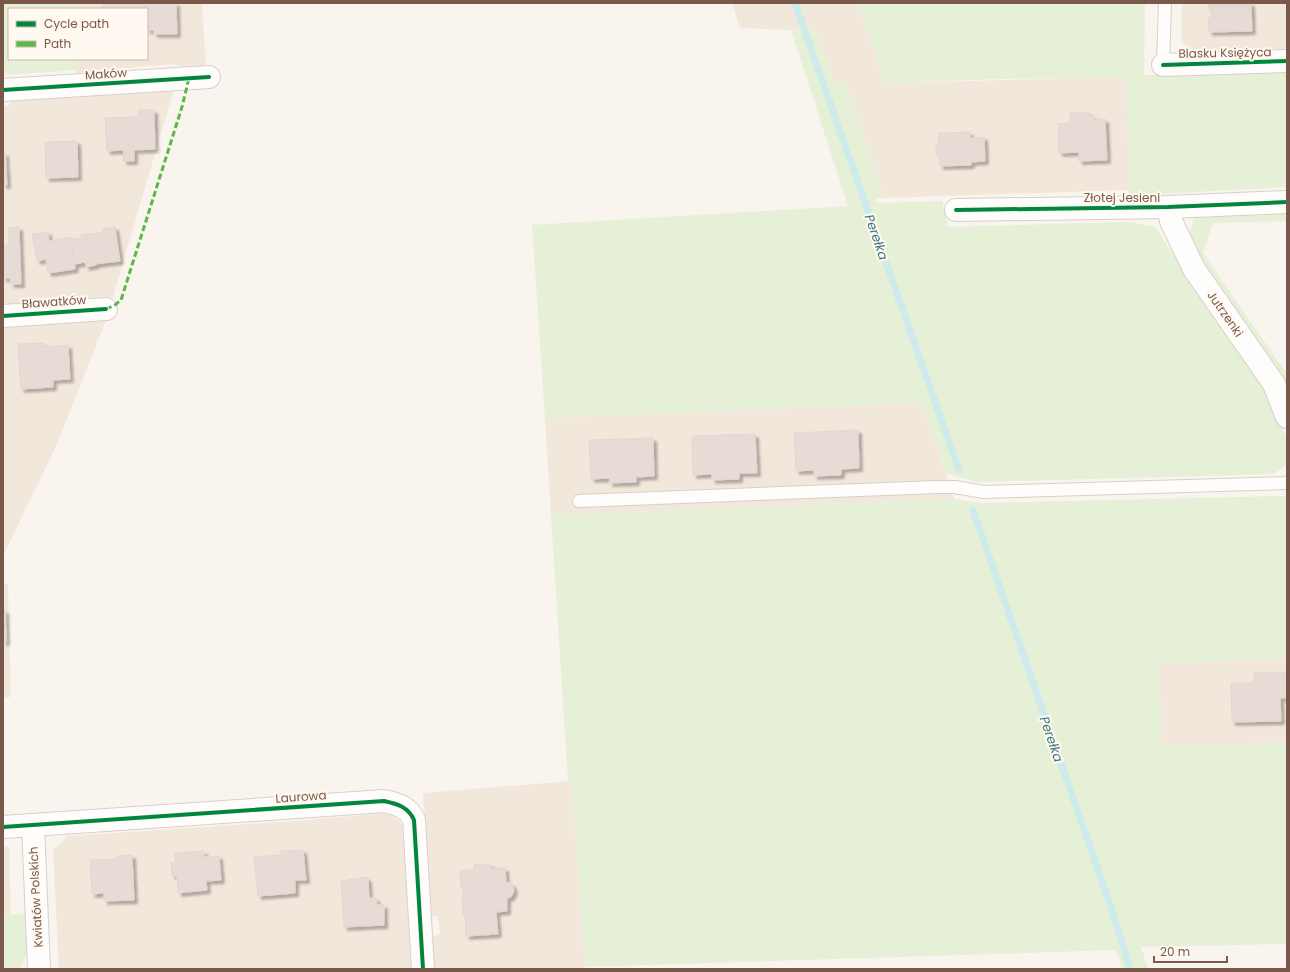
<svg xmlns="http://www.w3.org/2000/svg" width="1290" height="972" viewBox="0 0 1290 972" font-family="Poppins,sans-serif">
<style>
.residential{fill:#f2e7db}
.green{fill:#e6f0d7}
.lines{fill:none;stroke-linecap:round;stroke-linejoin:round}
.stream{stroke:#ceeaeb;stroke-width:7}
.building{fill:#e6dcd5;stroke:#e2d7cf;filter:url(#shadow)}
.service-casing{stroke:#d8d0ca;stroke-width:14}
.minor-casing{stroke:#d8d0ca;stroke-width:24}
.service{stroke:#fefdfc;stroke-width:12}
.minor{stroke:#fefdfc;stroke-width:22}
.quiet{stroke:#58b947;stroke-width:3;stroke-dasharray:6 3;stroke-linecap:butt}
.cycleway-casing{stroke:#fff9f1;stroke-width:6}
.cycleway{stroke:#00873e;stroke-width:4}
.labels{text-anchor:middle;stroke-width:4;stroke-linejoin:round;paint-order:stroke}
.street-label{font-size:12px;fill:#7b594a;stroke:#fff9f1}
.water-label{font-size:13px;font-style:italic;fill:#3b7881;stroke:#fff9f1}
</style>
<defs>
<filter id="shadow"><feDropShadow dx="3.5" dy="3.5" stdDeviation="1" flood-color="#0004"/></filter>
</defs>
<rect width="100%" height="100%" fill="#f9f4ee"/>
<!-- residential -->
<g class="residential">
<polygon points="73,3 202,3 206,67 183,67 172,64 165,65 133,67 124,71 76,74 76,59 147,59 147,9 74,9"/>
<polygon points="732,3 858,3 885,83 1126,77 1129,190 884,198 846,82 834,82 813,27 791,30 740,28"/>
<polygon points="1182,3 1287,3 1287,51 1194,53 1181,41"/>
<polygon points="174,89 113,297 3,305 3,105 9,105 11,100"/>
<polygon points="106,320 57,444 3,556 3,326"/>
<polygon points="922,403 954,499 551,515 545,418"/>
<polygon points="3,584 8,584 11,697 3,697"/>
<polygon points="1287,659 1287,743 1162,746 1159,663"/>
<polygon points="572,781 585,969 434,969 432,937 440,934 438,917 431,915 423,793"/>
<polygon points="389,813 403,825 411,969 59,969 53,850 68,836 295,821"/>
<polygon points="3,844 9,848 11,915 3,915"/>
</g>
<!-- green -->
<g class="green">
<polygon points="3,3 73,3 74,9 9,9 9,59 76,59 77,70 3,75"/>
<polygon points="858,3 1145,3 1144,75 1287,72 1287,187 1159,194 1129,197 1126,77 1000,79 885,83"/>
<polygon points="813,27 834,82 846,82 884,198 875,199 877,203 942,201 948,227 1127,222 1155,227 1210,310 1270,392 1287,440 1287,464 1273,474 976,482 946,473 922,403 545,418 532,225 848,206 791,30"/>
<polygon points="1287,214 1287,221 1213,223 1203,253 1287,374 1287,389 1194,258 1190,233 1194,218"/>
<polygon points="1279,496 1287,497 1287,659 1159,663 1162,746 1287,743 1287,944 1141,947 1148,969 1122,969 1116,950 585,967 572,781 568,781 551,515 954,499 983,503"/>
<polygon points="27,914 30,948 19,969 3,969 3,915"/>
</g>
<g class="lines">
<!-- stream -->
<g class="stream">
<polyline points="795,3 959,470"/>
<polyline points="973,510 1112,910 1130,969"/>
</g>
</g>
<!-- building -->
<g class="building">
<polygon points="102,3 176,3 177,34 154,34 154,30 147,30 147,9 102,9"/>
<polygon points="1211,3 1251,3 1251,6 1208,6 1208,5 1211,5"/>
<polygon points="1208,6 1251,6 1252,31 1209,32 1208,18 1212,17 1211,8 1208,8"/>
<polygon points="138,110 154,110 155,149 134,150 134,161 123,161 124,150 107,151 105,118 138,117"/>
<polygon points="1089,112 1089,116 1094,116 1094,120 1105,119 1107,160 1079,161 1079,152 1059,153 1058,124 1070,123 1070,113"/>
<polygon points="970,132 970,138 984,137 985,161 971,162 971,165 940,166 940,156 936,153 936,145 939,143 939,133"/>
<polygon points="77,141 78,177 46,178 45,142"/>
<polygon points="3,153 5,153 7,185 3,185"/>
<polygon points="19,227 21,284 11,284 10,278 3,278 3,246 9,245 9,228"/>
<polygon points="115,227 120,261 95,264 96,265 86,267 85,262 75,264 71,239 82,238 81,235 104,232 103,229"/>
<polygon points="48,232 49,241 71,237 75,269 48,273 46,259 37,261 32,234"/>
<polygon points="44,343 44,347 68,345 70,379 53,380 53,387 21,389 18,344"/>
<polygon points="858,430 859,468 841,469 841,475 814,476 814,470 796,471 794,433"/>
<polygon points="755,434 757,473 739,473 739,479 712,480 712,474 693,475 692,436"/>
<polygon points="653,438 654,476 636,477 636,482 609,483 610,478 591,479 589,440"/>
<polygon points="3,610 5,610 6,642 3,642"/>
<polygon points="1287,672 1287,698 1280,698 1281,721 1232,722 1231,683 1254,683 1254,673"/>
<polygon points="303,850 306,880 295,880 295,893 258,896 254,857 281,855 281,851"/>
<polygon points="204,851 204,857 219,856 221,880 206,881 207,890 178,893 177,876 172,876 171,863 175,863 175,853"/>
<polygon points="132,855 134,900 104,901 104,893 92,894 90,860 117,859 117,856"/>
<polygon points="491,864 491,869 505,868 506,882 512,884 514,891 511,897 507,898 507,911 496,912 498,934 466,936 465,914 463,914 462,897 464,897 463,886 461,887 460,871 474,870 474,865"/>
<polygon points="366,877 368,879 369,898 376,898 377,905 384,905 384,925 344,927 341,881"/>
</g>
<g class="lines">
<defs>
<g id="service">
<polyline points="1163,65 1165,3"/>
<polyline points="579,501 937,487 955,487 984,492 1287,483"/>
</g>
<g id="minor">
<polyline points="1163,65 1287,61"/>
<polyline points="3,90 209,77"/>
<polyline points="1168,207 1171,221 1194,269 1274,384 1287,417"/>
<polyline points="956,210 1168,207 1287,202"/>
<polyline points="3,316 106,309"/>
<polyline points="33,825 39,969"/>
<path d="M3,827L384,801C398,804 408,807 414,820L423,969"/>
</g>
</defs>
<!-- service casing -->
<use href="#service" class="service-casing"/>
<!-- minor casing -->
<use href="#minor" class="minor-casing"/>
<!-- service -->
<use href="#service" class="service"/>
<!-- minor -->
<use href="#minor" class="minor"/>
<!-- quiet -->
<polyline class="quiet" points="106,309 115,305 121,300 182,107 189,78"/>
<defs>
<g id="cycleway">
<polyline points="1163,65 1287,61"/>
<polyline points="3,90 209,77"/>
<polyline points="956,210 1168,207 1287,202"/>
<polyline points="3,316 106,309"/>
<path d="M3,827L384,801C398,804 408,807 414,820L423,969"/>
</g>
</defs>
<!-- cycleway casing -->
<use href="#cycleway" class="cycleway-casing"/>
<!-- cycleway -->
<use href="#cycleway" class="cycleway"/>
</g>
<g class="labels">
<!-- street labels -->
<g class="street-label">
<text transform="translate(1225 53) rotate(-1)" y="4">Blasku Księżyca</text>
<text transform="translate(106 74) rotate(-4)" y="4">Maków</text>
<text x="1122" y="202">Złotej Jesieni</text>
<text transform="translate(54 302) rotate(-4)" y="4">Bławatków</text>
<text transform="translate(1225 314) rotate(55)" y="4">Jutrzenki</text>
<text transform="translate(301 797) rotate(-4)" y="4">Laurowa</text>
<text transform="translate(36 897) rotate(-93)" y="4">Kwiatów Polskich</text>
</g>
<!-- water labels -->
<g class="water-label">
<text transform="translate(877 237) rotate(71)" y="5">Perełka</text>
<text transform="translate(1052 739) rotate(71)" y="5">Perełka</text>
</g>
</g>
<!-- border -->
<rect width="1290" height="972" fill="none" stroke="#7b594a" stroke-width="8"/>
<!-- legend -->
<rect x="8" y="8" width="140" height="52" fill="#fff9f1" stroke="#cab9ae"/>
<rect x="16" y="21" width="20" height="6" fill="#00873e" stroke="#cab9ae"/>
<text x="44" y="28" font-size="12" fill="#7b594a">Cycle path</text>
<rect x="16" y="41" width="20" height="6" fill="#58b947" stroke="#cab9ae"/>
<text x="44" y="48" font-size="12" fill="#7b594a">Path</text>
<!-- scale -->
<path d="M1154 956v6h73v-6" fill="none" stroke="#7b594a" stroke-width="2"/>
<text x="1160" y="956" font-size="12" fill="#7b594a" stroke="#fff9f1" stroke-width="3" paint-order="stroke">20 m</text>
</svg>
